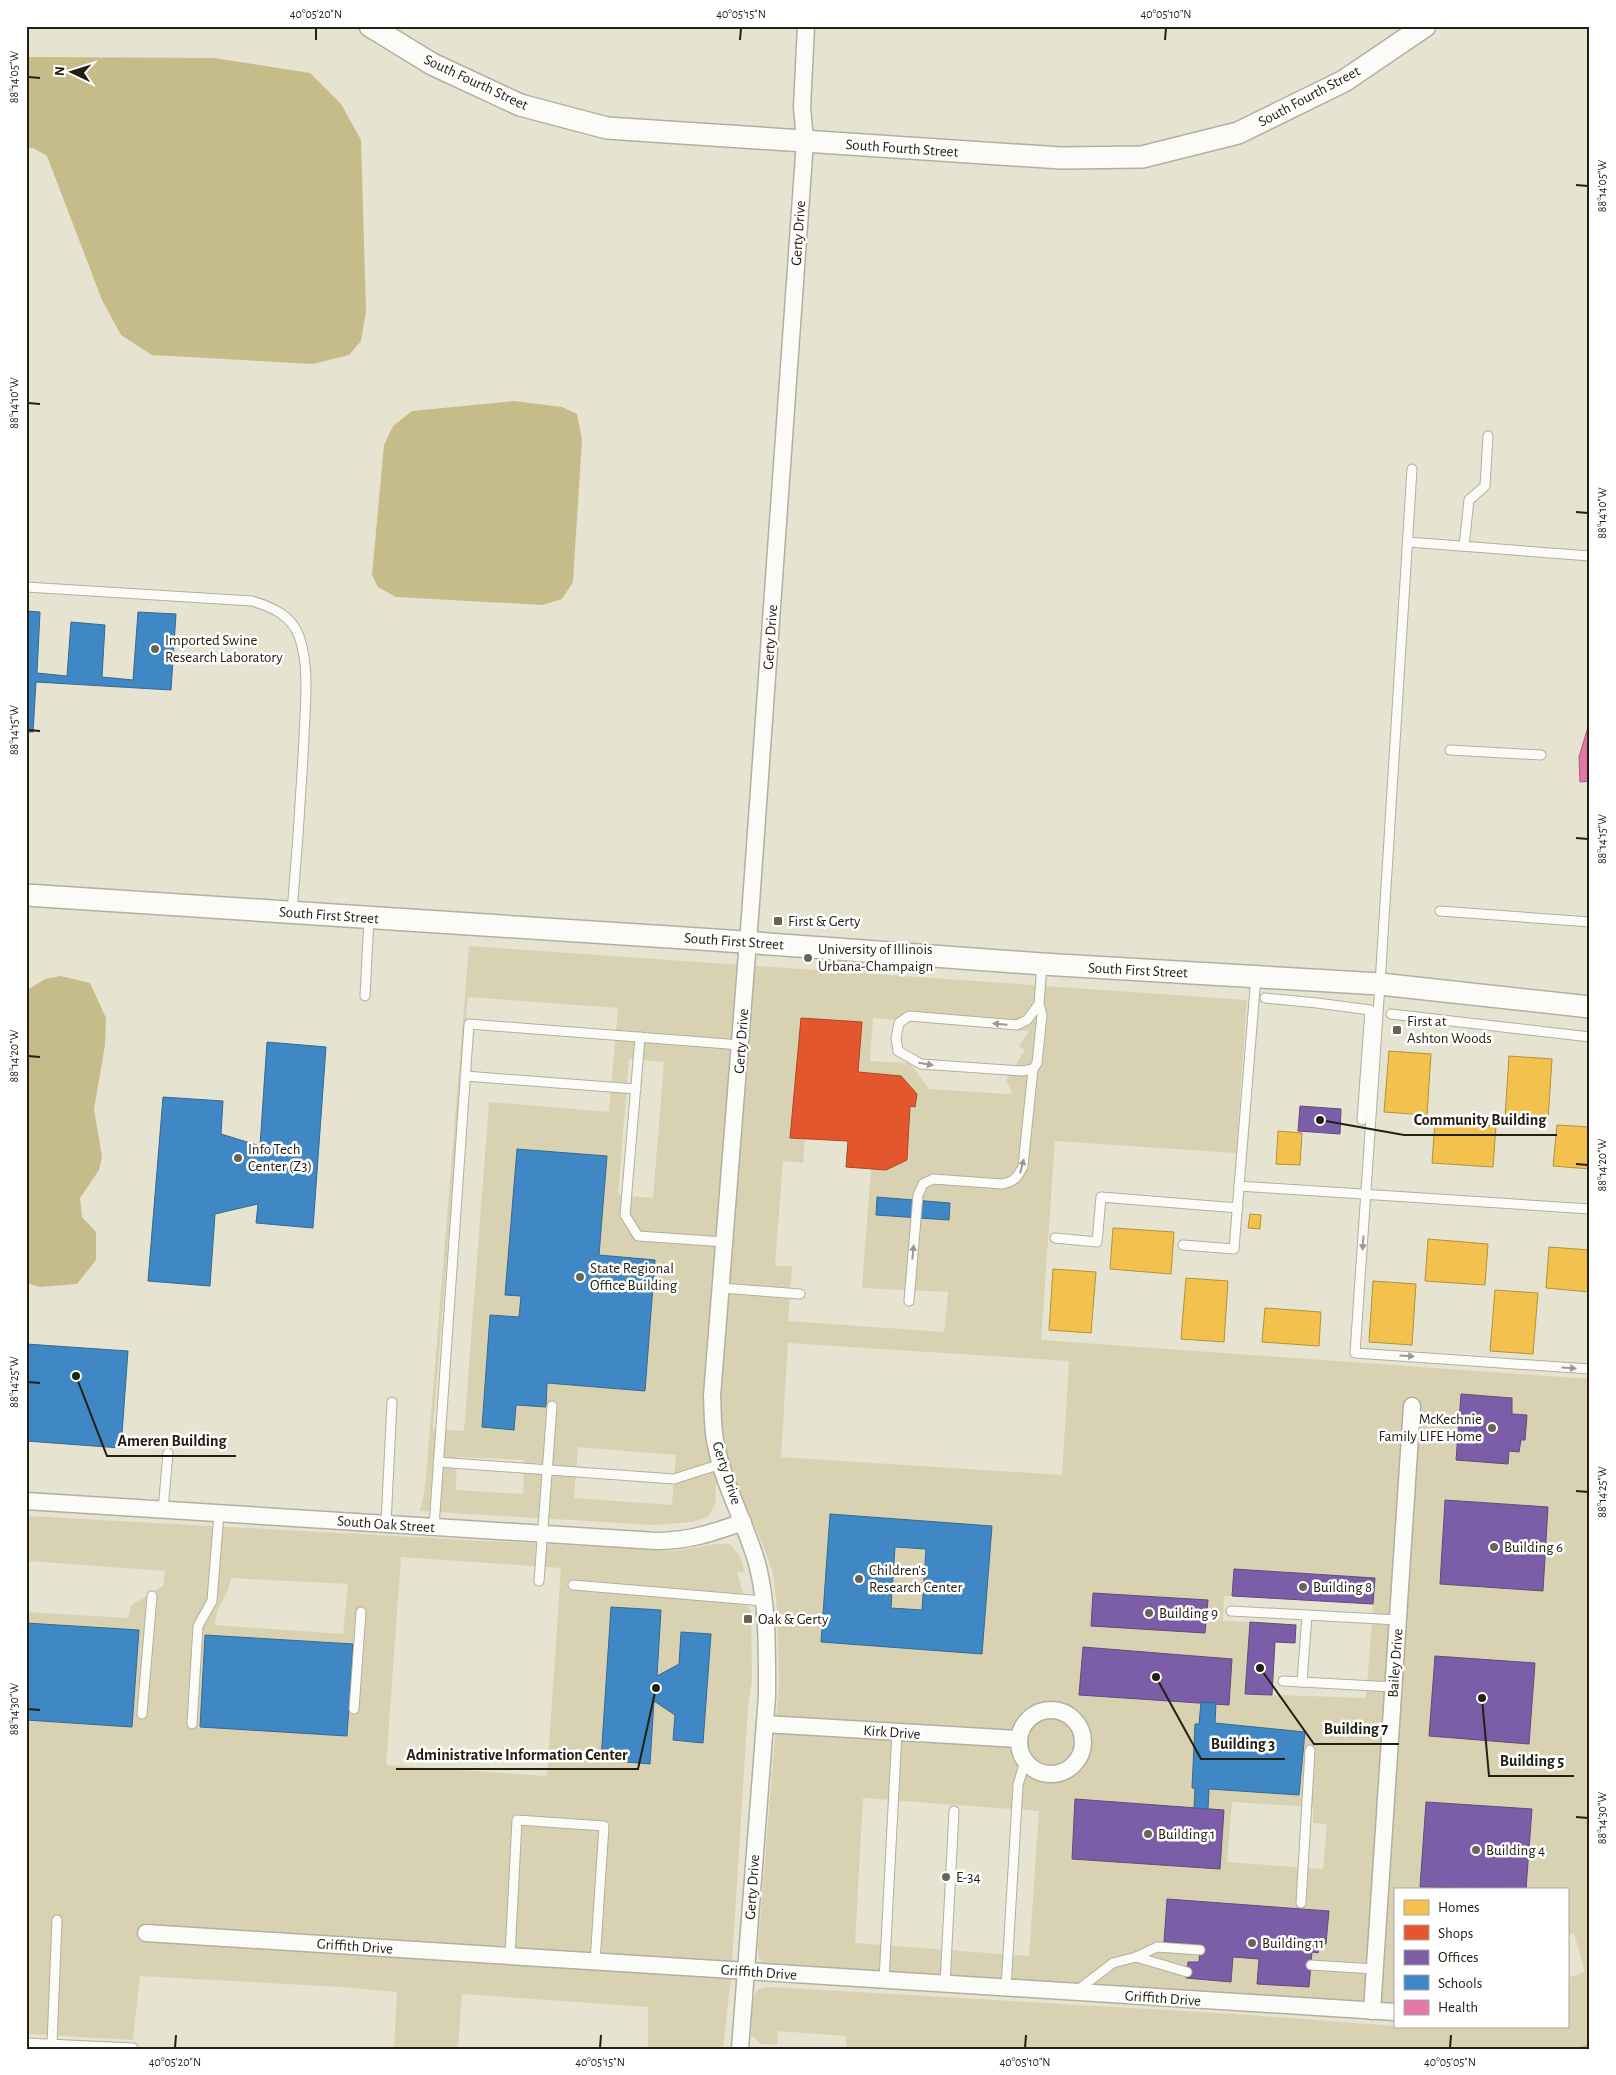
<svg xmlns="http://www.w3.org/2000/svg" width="1616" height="2075" viewBox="0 0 1616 2075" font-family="'Alegreya Sans',sans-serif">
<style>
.green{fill:#d9d2b2;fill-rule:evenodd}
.water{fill:#c6bc89}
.homes{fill:#f2c14e;stroke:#b4913c}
.shops{fill:#e4572e;stroke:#aa4626}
.offices{fill:#7b5ea7;stroke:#614b7b}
.schools{fill:#3f88c5;stroke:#376990;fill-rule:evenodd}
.health{fill:#e377a8;stroke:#a95d7b}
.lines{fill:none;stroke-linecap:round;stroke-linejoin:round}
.stream{stroke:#c6bc89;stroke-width:5.5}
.service-casing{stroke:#b2afa1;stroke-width:11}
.minor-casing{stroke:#b2afa1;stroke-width:19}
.tertiary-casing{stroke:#b2afa1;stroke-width:24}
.service{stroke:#fbfbf8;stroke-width:9}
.minor{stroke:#fbfbf8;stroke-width:16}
.tertiary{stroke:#fbfbf8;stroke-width:21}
.oneway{fill:#9a9891}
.ticks{fill:none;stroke:#232013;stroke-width:2}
.poi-dot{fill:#676455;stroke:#fff;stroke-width:2}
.labels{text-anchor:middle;stroke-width:5;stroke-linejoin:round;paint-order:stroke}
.street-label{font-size:15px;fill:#232013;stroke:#fff}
.poi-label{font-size:15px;fill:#232013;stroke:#fff;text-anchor:start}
.leader{fill:none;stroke:#232013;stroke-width:2}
.callout-dot{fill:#232013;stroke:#fff;stroke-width:2}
.callout-label{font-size:16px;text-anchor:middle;font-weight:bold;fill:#232013;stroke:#fff;stroke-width:5;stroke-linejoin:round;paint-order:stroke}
.neatline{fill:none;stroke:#232013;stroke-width:2}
.ticks-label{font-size:12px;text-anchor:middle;fill:#232013}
</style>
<rect width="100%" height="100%" fill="#e6e3d0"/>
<!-- green -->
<g class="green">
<path d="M469,946L1247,1000L1236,1153L1055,1141L1041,1340L1590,1379V2049H846V2036L778,2031L777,2045L761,2044L751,2035C752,2026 751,1998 757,1991C760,1987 768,1987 772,1987L1236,2014L1395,2026H1567V1978L1585,1972L1574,1933L1567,1935V1889H1526L1532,1809L1426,1802L1421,1887L1447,1889H1395V2006L769,1966C760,1962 758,1957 758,1948L779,1685L777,1610L773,1573L763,1545L734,1479L721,1465L715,1490L716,1502L709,1516L693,1522L653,1525L420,1511L425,1488ZM468,997L618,1008L609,1112L489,1102L464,1431L433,1429ZM801,1018L861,1022L858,1072L901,1076L917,1094L915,1106H910L907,1160L886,1170L871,1169L862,1288L948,1292L944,1332L788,1321L792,1266H775L783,1161L803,1163L805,1139L790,1137ZM873,1018L1029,1031L1019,1046L1025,1050L1006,1080L1012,1092L1007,1094L929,1089L910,1063L870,1061ZM629,1059L664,1062L653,1198L618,1195ZM517,1150L607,1156L599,1255L654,1260L644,1391L547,1383L546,1407L516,1405L513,1430L482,1427L490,1315L519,1317L521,1296L505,1295ZM788,1343L1069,1361L1062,1475L781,1457ZM578,1447L676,1455L672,1505L574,1498ZM457,1457L524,1460L523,1494L456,1490ZM1445,1501L1542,1591L1440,1584ZM830,1514L992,1527L982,1654L821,1642ZM1234,1569L1375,1578L1366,1698L1246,1694L1250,1622L1223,1621L1224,1596H1232ZM1083,1647L1232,1659L1229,1705L1216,1703L1215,1723L1305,1732L1299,1795L1209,1789L1208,1809L1220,1869L1072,1858L1075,1799L1194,1808L1195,1788H1192L1195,1724H1199L1201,1702L1080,1695ZM1435,1656L1535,1663L1529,1743L1430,1736ZM863,1798L1039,1811L1029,1956L855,1943ZM1232,1802L1313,1807V1823L1327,1824L1323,1869L1227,1862ZM1167,1899L1329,1911L1326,1944H1319L1318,1953L1312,1952L1309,1987L1258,1984L1259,1959L1233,1957L1231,1982L1187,1978L1188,1962H1199L1200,1945L1164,1942Z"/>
<path d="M26,1516L674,1551L716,1544H730L740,1557L745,1572H737L746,1605L751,1610L752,1679L748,1707L731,1978L723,2049H648V2007L462,1994L458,2049H394L397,1992L342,1987L140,1976L133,2040L26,2034V1612L128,1618L131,1605L163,1586L165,1571L28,1561L26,1577ZM401,1557L561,1568L547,1776L386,1765ZM231,1578L348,1584L343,1634L215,1625C215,1607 229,1596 231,1578ZM611,1607L661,1610L657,1676L679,1664L681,1632L711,1634L703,1743L673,1740L675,1715L654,1701L649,1764L601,1760Z"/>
<polygon points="895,1547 926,1549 922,1610 891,1608"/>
</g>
<!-- water -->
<g class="water">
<polygon points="26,57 214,58 310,73 341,104 361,140 366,311 361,341 349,355 313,364 152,355 121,335 102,300 47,156 33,148 26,148"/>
<polygon points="514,401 562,407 577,414 582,439 573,582 562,599 543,605 396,597 378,587 372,575 384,445 393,426 412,411"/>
<polygon points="61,976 90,983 106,1018 105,1045 94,1109 102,1157 99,1170 80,1198 82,1217 96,1232 96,1260 77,1284 40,1287 26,1283 26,991 45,979"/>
</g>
<!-- homes -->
<g class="homes">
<polygon points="1389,1051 1431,1054 1427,1115 1384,1112"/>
<polygon points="1509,1056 1552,1059 1548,1120 1505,1118"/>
<polygon points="1435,1121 1496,1126 1493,1167 1432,1163"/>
<polygon points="1557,1125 1590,1127 1590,1169 1553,1166"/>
<polygon points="1278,1131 1302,1133 1300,1165 1276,1164"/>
<polygon points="1250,1214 1261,1215 1260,1229 1248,1228"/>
<polygon points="1113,1228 1174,1232 1171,1274 1110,1269"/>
<polygon points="1428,1239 1488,1244 1485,1285 1425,1281"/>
<polygon points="1549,1247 1590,1250 1590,1292 1546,1288"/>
<polygon points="1053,1269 1096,1272 1091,1333 1049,1330"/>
<polygon points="1186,1278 1228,1281 1224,1342 1181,1339"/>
<polygon points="1373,1281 1416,1284 1412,1345 1369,1342"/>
<polygon points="1495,1290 1538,1293 1533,1354 1490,1351"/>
<polygon points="1265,1308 1321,1312 1319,1346 1262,1342"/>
</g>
<!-- shops -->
<polygon class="shops" points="801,1018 862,1022 858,1072 901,1076 917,1094 915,1107 910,1106 907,1160 886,1170 846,1167 848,1141 790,1138"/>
<!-- offices -->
<g class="offices">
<polygon points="1300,1106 1341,1109 1340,1134 1298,1131"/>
<polygon points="1461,1394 1512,1398 1512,1414 1527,1415 1525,1440 1521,1440 1519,1452 1509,1451 1508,1464 1456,1460"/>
<polygon points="1445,1500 1548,1507 1543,1591 1440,1584"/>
<polygon points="1234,1569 1375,1578 1373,1604 1232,1596"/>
<polygon points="1093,1593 1208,1600 1205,1633 1091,1626"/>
<polygon points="1250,1622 1296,1625 1295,1643 1275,1642 1272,1695 1245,1694"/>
<polygon points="1083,1647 1232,1659 1229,1705 1079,1695"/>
<polygon points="1435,1656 1535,1663 1529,1744 1429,1736"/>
<polygon points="1075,1799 1224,1810 1220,1869 1072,1859"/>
<polygon points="1426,1802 1532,1809 1526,1889 1420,1887"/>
<polygon points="1167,1899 1329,1911 1326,1944 1319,1944 1318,1953 1312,1952 1309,1987 1257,1984 1259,1959 1233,1957 1231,1982 1186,1978 1188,1962 1199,1962 1200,1945 1164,1942"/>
</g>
<!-- schools -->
<g class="schools">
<polygon points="26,611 40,612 37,673 67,676 71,622 105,625 102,677 133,680 138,612 176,614 171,690 36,682 33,732 26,732"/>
<polygon points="267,1042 326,1047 313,1228 256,1223 258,1204 215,1214 210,1286 148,1281 163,1097 223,1101 221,1134 260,1146"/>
<polygon points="517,1149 607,1156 599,1255 655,1260 645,1391 547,1383 546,1407 516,1405 514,1430 482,1427 490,1315 519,1317 521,1296 505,1295"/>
<polygon points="877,1197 950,1203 949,1220 876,1215"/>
<polygon points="26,1344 128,1351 121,1448 26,1441"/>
<path d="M830,1514L992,1526L982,1654L821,1642ZM895,1547L926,1549L922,1610L891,1608Z"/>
<polygon points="611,1607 661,1610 657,1676 679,1664 681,1632 711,1634 703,1743 673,1740 675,1715 654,1701 650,1764 601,1760"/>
<polygon points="26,1623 139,1630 132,1727 26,1720"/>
<polygon points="205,1635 353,1644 347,1736 200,1727"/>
<polygon points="1201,1702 1216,1703 1215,1723 1305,1732 1299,1795 1209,1789 1208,1809 1194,1808 1195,1788 1192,1788 1195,1724 1199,1724"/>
</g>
<!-- health -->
<polygon class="health" points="1588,727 1590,728 1590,781 1580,782 1579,757"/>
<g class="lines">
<!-- stream -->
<polyline class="stream" points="1582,2049 1590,2046"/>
<defs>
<g id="service">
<polyline points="1412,469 1380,984 1355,1353 1590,1369"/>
<polyline points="1408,542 1590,556"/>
<polyline points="1464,546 1469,500 1485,486 1488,436"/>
<path d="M26,587L252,601C272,607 291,615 299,636C310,667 305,705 304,737C301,796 297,854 292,912"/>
<polyline points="1450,750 1541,755"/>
<polyline points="1440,911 1590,922"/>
<polyline points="365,996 369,918"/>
<polyline points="1265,998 1317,1003 1370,1010 1362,1120"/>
<polyline points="1039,1004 1027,1020 1017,1025 909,1016 899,1023 896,1038 898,1051 921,1064 1022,1071 1033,1069 1037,1063 1042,1015 1039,1004 1042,964"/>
<polyline points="1391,1014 1590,1037"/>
<polyline points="640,1037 625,1215 638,1236 725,1242"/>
<polyline points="465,1076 636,1089"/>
<polyline points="1239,1186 1590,1209"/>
<polyline points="1055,1238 1097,1242 1101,1197 1238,1208"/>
<polyline points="1183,1245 1234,1249 1256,976"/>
<polyline points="721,1288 800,1294"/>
<path d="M909,1301L918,1195L923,1184L933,1179L1002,1184C1014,1182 1018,1177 1023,1166L1033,1069"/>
<polyline points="438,1462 674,1479 721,1464"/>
<polyline points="163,1510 168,1453"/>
<polyline points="386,1524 392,1402"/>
<polyline points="434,1527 469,1024 741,1045"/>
<polyline points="539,1581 552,1406"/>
<polyline points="573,1585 764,1601"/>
<polyline points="1231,1611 1398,1620"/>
<polyline points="1283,1681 1393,1687"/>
<polyline points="1302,1682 1307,1615"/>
<polyline points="354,1709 361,1612"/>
<polyline points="142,1714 152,1596"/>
<polyline points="192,1724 198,1626 212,1601 219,1513"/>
<polyline points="1301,1903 1310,1750"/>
<polyline points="510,1956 517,1820 604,1826 595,1962"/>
<polyline points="1136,1957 1157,1947 1200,1950"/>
<polyline points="1311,1965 1375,1969"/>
<polyline points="884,1980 897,1732"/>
<polyline points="945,1984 954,1811"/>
<polyline points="1006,1988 1018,1785 1025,1761"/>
<polyline points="1075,1992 1113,1963 1136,1957 1187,1972"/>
<polyline points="26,2043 133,2048"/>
<polyline points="52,2044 57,1920"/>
</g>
<g id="minor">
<path d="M26,1501L656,1541C689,1541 712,1533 743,1522"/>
<circle cx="1051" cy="1742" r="32"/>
<polyline points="765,1724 1019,1739"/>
<polyline points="146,1933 1395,2012"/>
<polyline points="1372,2011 1412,1406"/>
<path d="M740,2049L767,1696C767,1653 768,1609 758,1567C747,1525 724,1487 716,1445C712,1429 713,1412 712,1396L751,903L805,141L802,107L806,26"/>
</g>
<g id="tertiary">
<polyline points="370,26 432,64 520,105 607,128 1061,158 1142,157 1238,133 1344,81 1425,26"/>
<polyline points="26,895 715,940 1042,964 1380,984 1590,1007"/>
</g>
</defs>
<!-- service casing -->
<use href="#service" class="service-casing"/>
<!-- minor casing -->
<use href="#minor" class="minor-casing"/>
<!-- tertiary casing -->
<use href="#tertiary" class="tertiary-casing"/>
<!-- service -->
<use href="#service" class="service"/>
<!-- minor -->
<use href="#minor" class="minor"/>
<!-- tertiary -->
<use href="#tertiary" class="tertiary"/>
</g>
<!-- one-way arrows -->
<defs><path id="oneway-solid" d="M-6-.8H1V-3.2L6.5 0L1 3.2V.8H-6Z" transform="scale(1.25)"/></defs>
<g class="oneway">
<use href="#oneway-solid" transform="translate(1000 1024) rotate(-175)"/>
<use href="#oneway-solid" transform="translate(926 1064) rotate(9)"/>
<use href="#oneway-solid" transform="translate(1022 1166) rotate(-75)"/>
<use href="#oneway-solid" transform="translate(1363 1243) rotate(94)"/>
<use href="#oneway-solid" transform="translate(913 1252) rotate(-85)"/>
<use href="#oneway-solid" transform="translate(1407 1356) rotate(4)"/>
<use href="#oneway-solid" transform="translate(1569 1368) rotate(4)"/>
</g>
<!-- ticks -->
<path class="ticks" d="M316,40V28M740,40L741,28M1165,40L1166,28M28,77L40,78M1576,185L1588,186M28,403L40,404M1576,512L1588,513M28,730L40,731M1576,838L1588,839M28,1056L40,1057M1576,1164L1588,1165M28,1382L40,1383M1576,1491L1588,1492M28,1709L40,1710M1576,1817L1588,1818M175,2048L176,2035M600,2048L601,2035M1025,2048L1026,2035M1450,2048L1451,2035"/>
<!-- markers -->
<g class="poi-dot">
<circle cx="155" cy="649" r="5"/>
<rect x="773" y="916" width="10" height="10" rx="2.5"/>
<circle cx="808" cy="958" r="5"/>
<rect x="1392" y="1025" width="10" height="10" rx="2.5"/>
<circle cx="238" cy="1158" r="5"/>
<circle cx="580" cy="1277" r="5"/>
<circle cx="1492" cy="1428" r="5"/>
<circle cx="1494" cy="1547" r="5"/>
<circle cx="859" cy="1579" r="5"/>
<circle cx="1303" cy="1587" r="5"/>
<circle cx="1149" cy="1613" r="5"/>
<rect x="743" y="1614" width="10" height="10" rx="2.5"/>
<circle cx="1148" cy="1834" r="5"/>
<circle cx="1476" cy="1850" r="5"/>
<circle cx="946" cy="1877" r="5"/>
<circle cx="1252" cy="1943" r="5"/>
</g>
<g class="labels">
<!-- street labels -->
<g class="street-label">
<text transform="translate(476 82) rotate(25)" y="5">South Fourth Street</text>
<text transform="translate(1309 96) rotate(-28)" y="5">South Fourth Street</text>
<text transform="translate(902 148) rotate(4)" y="5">South Fourth Street</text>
<text transform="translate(798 233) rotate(-86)" y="5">Gerty Drive</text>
<text transform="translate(770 637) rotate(-86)" y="5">Gerty Drive</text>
<text transform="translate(329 915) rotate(4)" y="5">South First Street</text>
<text transform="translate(734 941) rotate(4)" y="5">South First Street</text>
<text transform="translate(1138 970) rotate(3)" y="5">South First Street</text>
<text transform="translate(741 1041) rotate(-86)" y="5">Gerty Drive</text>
<text transform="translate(727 1473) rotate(72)" y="5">Gerty Drive</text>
<text transform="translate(386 1524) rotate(4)" y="5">South Oak Street</text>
<text transform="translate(1395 1663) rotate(-86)" y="5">Bailey Drive</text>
<text transform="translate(892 1732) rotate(4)" y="5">Kirk Drive</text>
<text transform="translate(752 1887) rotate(-86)" y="5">Gerty Drive</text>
<text transform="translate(355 1946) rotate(4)" y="5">Griffith Drive</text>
<text transform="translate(759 1972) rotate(4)" y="5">Griffith Drive</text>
<text transform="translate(1163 1998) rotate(4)" y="5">Griffith Drive</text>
</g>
<!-- poi labels -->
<g class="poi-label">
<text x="165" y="645">Imported Swine<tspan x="165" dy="17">Research Laboratory</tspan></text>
<text x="788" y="926">First &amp; Gerty</text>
<text x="818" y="954">University of Illinois<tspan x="818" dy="17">Urbana-Champaign</tspan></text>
<text x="1407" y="1026">First at<tspan x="1407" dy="17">Ashton Woods</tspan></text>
<text x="248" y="1154">Info Tech<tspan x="248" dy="17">Center (Z3)</tspan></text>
<text x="590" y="1273">State Regional<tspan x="590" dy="17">Office Building</tspan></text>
<text x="1482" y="1424" text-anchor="end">McKechnie<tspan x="1482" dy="17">Family LIFE Home</tspan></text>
<text x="1504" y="1552">Building 6</text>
<text x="869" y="1575">Children's<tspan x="869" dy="17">Research Center</tspan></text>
<text x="1313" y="1592">Building 8</text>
<text x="1159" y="1618">Building 9</text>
<text x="758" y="1624">Oak &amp; Gerty</text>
<text x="1158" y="1839">Building 1</text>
<text x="1486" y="1855">Building 4</text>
<text x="956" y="1882">E-34</text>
<text x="1262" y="1948">Building 11</text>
</g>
</g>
<!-- callouts -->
<path class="leader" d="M1320 1120L1404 1135H1557M76 1376L107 1456H236M1260 1668L1314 1744H1399M1156 1677L1201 1759H1285M656 1688L638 1769H396M1482 1698L1489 1776H1574"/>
<g class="callout-dot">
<circle cx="1320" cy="1120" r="5"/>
<circle cx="76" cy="1376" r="5"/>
<circle cx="1260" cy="1668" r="5"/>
<circle cx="1156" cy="1677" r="5"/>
<circle cx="656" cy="1688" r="5"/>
<circle cx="1482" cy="1698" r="5"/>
</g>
<g class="callout-label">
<text x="1480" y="1125">Community Building</text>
<text x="172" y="1446">Ameren Building</text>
<text x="1356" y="1734">Building 7</text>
<text x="1243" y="1749">Building 3</text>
<text x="517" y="1760">Administrative Information Center</text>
<text x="1532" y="1766">Building 5</text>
</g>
<!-- border -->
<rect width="1616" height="2075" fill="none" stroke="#ffffff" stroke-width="55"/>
<!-- legend -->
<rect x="1394" y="1888" width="175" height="140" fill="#ffffff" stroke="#a7a6a1"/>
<rect x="1404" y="1900" width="25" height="15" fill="#f2c14e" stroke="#a7a6a1"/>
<text x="1438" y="1912" font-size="15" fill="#232013">Homes</text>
<rect x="1404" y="1925" width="25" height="15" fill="#e4572e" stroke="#a7a6a1"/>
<text x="1438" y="1938" font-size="15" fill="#232013">Shops</text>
<rect x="1404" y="1950" width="25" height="15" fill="#7b5ea7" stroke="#a7a6a1"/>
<text x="1438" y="1962" font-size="15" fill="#232013">Offices</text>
<rect x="1404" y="1975" width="25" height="15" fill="#3f88c5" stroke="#a7a6a1"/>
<text x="1438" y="1988" font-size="15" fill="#232013">Schools</text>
<rect x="1404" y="2000" width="25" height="15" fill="#e377a8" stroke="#a7a6a1"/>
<text x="1438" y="2012" font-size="15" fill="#232013">Health</text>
<!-- north arrow -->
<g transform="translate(72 72) rotate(274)" stroke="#ffffff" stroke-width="4" paint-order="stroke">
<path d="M0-4L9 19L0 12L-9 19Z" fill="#232013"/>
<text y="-8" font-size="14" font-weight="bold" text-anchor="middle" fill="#232013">N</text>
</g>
<rect x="28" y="28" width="1560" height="2020" class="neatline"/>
<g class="ticks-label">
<text x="316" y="18">40°05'20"N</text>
<text x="741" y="18">40°05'15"N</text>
<text x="1166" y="18">40°05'10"N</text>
<text transform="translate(14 77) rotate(-90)" y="4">88°14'05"W</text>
<text transform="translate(1602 186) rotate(-90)" y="4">88°14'05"W</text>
<text transform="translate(14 403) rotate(-90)" y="4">88°14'10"W</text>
<text transform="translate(1602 513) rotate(-90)" y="4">88°14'10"W</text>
<text transform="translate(14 730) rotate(-90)" y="4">88°14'15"W</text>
<text transform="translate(1602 839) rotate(-90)" y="4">88°14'15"W</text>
<text transform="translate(14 1056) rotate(-90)" y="4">88°14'20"W</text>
<text transform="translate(1602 1165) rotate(-90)" y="4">88°14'20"W</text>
<text transform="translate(14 1382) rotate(-90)" y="4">88°14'25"W</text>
<text transform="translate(1602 1492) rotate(-90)" y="4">88°14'25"W</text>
<text transform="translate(14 1709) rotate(-90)" y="4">88°14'30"W</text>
<text transform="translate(1602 1818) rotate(-90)" y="4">88°14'30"W</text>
<text x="175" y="2066">40°05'20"N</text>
<text x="600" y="2066">40°05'15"N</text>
<text x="1025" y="2066">40°05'10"N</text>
<text x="1450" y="2066">40°05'05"N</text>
</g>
</svg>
